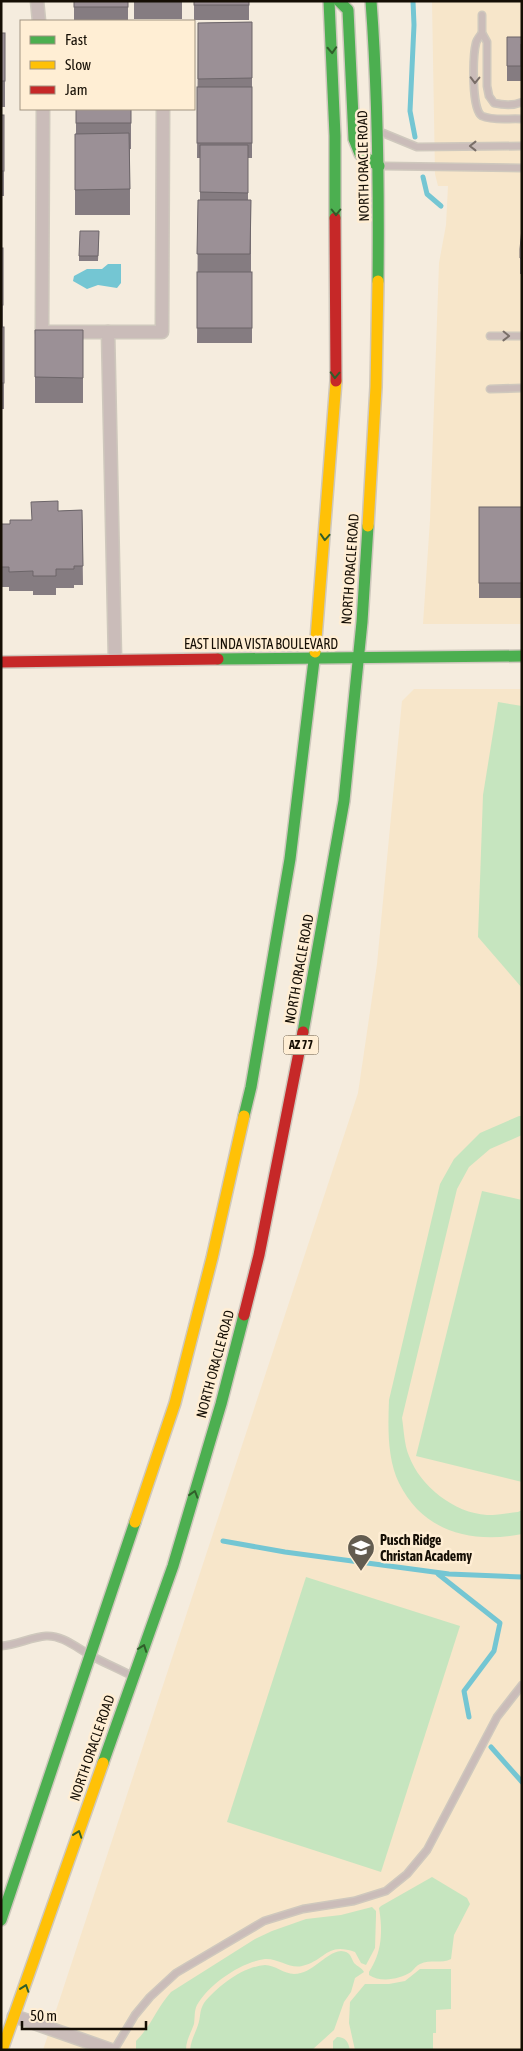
<svg xmlns="http://www.w3.org/2000/svg" width="523" height="2051" viewBox="0 0 523 2051" font-family="'Asap Condensed',sans-serif">
<style>
.built{fill:#f7e6ca}
.green{fill:#c6e5bf}
.water{fill:#74c6d3}
.lines{fill:none;stroke-linecap:round;stroke-linejoin:round}
.stream{stroke:#74c6d3;stroke-width:5}
.lane-casing{stroke:#cfc8bd;stroke-width:9}
.street-casing{stroke:#cfc8bd;stroke-width:15}
.fast-casing{stroke:#cfc8bd;stroke-width:14}
.slow-casing{stroke:#cfc8bd;stroke-width:14}
.jam-casing{stroke:#cfc8bd;stroke-width:14}
.lane{stroke:#cabcb9;stroke-width:6}
.street{stroke:#cabcb9;stroke-width:12}
.fast{stroke:#4caf50;stroke-width:11}
.slow{stroke:#ffc107;stroke-width:11}
.jam{stroke:#c62828;stroke-width:11}
.wall{fill:#857c81}
.building{fill:#9b9096;stroke:#6c6569}
.oneway{stroke:#305e2a}
.oneway2{stroke:#796e68}
.labels{text-anchor:middle;stroke-width:5;stroke-linejoin:round;paint-order:stroke}
.shield{fill:#ffeed4;stroke:#5b5142;stroke-width:1}
.shield-label{font-size:12px;font-weight:bold;fill:#150e04}
.street-label{font-size:14px;fill:#150e04;stroke:#ffeed4}
.poi-label{font-size:14px;font-weight:bold;fill:#150e04;stroke:#ffeed4;text-anchor:start}
</style>
<rect width="100%" height="100%" fill="#f5ecde"/>
<!-- built -->
<g class="built">
<polygon points="432,1 522,1 522,624 423,624 430,520 439,263 446,225 448,186 438,186 435,174"/>
<polygon points="414,689 522,689 522,2050 43,2050 358,1093 377,964 402,701"/>
</g>
<!-- green -->
<g class="green">
<polygon points="498,702 522,706 522,988 478,937 483,795"/>
<path d="M519,1116H522V1135L490,1149L469,1167L457,1189L402,1418C404,1430 404,1444 409,1456C420,1486 454,1513 487,1515C497,1515 508,1513 518,1512L522,1510V1534C472,1544 423,1532 399,1483C387,1458 388,1427 389,1400L440,1184L454,1159L480,1133Z"/>
<polygon points="482,1191 522,1200 522,1482 416,1456"/>
<polygon points="306,1577 460,1626 381,1872 227,1822"/>
<path d="M432,1877L467,1898L470,1904L454,1935L451,1959C442,1964 430,1959 420,1964C417,1965 414,1969 411,1972C400,1979 381,1983 369,1975V1972C382,1952 383,1932 379,1908L381,1906Z"/>
<path d="M372,1907L376,1911V1916L375,1948L366,1965L361,1963L355,1952C326,1942 327,1960 302,1966C290,1969 278,1958 265,1959C241,1962 209,1984 197,2005C194,2011 195,2018 194,2024C191,2033 186,2040 186,2050H136V2041C152,2025 156,2009 171,1992L255,1939L272,1931L306,1919L341,1915Z"/>
<path d="M341,1951C351,1952 350,1956 354,1963C358,1967 361,1967 364,1972L355,1978L351,1992L344,2002L334,2030L312,2050H190C191,2040 195,2034 198,2025C201,2017 199,2011 204,2003C218,1986 242,1967 265,1965C275,1965 284,1974 294,1974C313,1974 324,1953 341,1951Z"/>
<polygon points="420,1969 451,1969 451,2009 436,2010 436,2033 433,2033 433,2050 355,2050 349,2023 350,2002 365,1984 389,1984 405,1981"/>
<path d="M337,2037C346,2037 348,2042 350,2050H333V2041Z"/>
</g>
<!-- water -->
<polygon class="water" points="108,264 121,264 121,283 117,288 98,285 87,289 73,281 74,276 87,269 102,269"/>
<g class="lines">
<!-- stream -->
<g class="stream">
<polyline points="413,1 414,25 410,111 415,137"/>
<polyline points="423,177 427,194 441,206"/>
<polyline points="223,1541 285,1552 449,1574 522,1577"/>
<polyline points="438,1574 500,1623 494,1651 464,1691 469,1717"/>
<polyline points="491,1747 522,1782"/>
</g>
<defs>
<g id="lane">
<path d="M482,15V33L487,42V86L489,96L494,103C503,105 513,106 522,102"/>
<path d="M482,33C480,36 477,39 476,43C473,55 471,110 482,116C493,121 510,118 522,119"/>
<polyline points="383,133 417,147 522,146"/>
<polyline points="383,166 522,168"/>
<polyline points="490,336 522,336"/>
<polyline points="490,389 522,388"/>
<path d="M1,1646C17,1645 31,1637 46,1636C63,1635 78,1649 92,1656C104,1663 117,1668 130,1675"/>
<polyline points="114,2050 135,2015 150,1997 176,1973 264,1921 303,1909 354,1901 386,1891 407,1874 427,1850 497,1717 522,1685"/>
</g>
<g id="street">
<polyline points="37,1 39,21"/>
<polyline points="43,109 42,332 162,332 163,109"/>
<polyline points="108,332 115,659"/>
<polyline points="14,2016 111,2050"/>
</g>
<g id="fast">
<polyline points="329,1 335,136 335,218"/>
<polyline points="339,1 348,10 354,139 360,154 379,166"/>
<path d="M371,1C378,95 379,187 378,281"/>
<polyline points="218,659 522,656"/>
<polyline points="303,1032 344,801 362,622 368,526"/>
<polyline points="244,1116 251,1087 290,859 315,652"/>
<polyline points="103,1763 173,1566 221,1404 244,1315"/>
<polyline points="1,1920 135,1522"/>
</g>
<g id="slow">
<polyline points="368,526 376,387 378,281"/>
<polyline points="315,652 336,381"/>
<polyline points="135,1522 175,1403 212,1258 244,1116"/>
<polyline points="2,2050 103,1763"/>
</g>
<g id="jam">
<polyline points="335,218 336,381"/>
<polyline points="1,662 218,659"/>
<polyline points="244,1315 259,1255 303,1032"/>
</g>
</defs>
<!-- lane casing -->
<use href="#lane" class="lane-casing"/>
<!-- street casing -->
<use href="#street" class="street-casing"/>
<!-- fast casing -->
<use href="#fast" class="fast-casing"/>
<!-- slow casing -->
<use href="#slow" class="slow-casing"/>
<!-- jam casing -->
<use href="#jam" class="jam-casing"/>
<!-- lane -->
<use href="#lane" class="lane"/>
<!-- street -->
<use href="#street" class="street"/>
<!-- fast -->
<use href="#fast" class="fast"/>
<!-- slow -->
<use href="#slow" class="slow"/>
<!-- jam -->
<use href="#jam" class="jam"/>
</g>
<!-- wall -->
<g class="wall">
<rect x="74" y="1" width="54" height="20"/>
<rect x="134" y="1" width="48" height="18"/>
<rect x="194" y="1" width="55" height="19"/>
<polygon points="252,22 252,158 248,158 248,200 251,200 251,272 252,272 252,343 197,343 198,200 200,200 200,158 197,158 198,23"/>
<rect x="1" y="33" width="4" height="74"/>
<polygon points="507,37 522,37 522,59 521,59 521,81 507,81"/>
<polygon points="76,109 131,109 131,149 130,149 130,215 75,215 75,134 76,134"/>
<rect x="1" y="115" width="3" height="81"/>
<polygon points="522,228 522,274 520,274 520,249"/>
<polygon points="99,231 98,261 79,261 79,256"/>
<polygon points="1,248 3,248 3,327 4,327 4,409 1,409"/>
<rect x="35" y="330" width="48" height="73"/>
<rect x="479" y="507" width="43" height="91"/>
<polygon points="82,510 83,585 74,585 74,588 56,588 56,595 33,595 33,591 9,591 9,587 1,587 1,524 10,524 31,520 58,511"/>
</g>
<!-- building -->
<g class="building">
<rect x="74" y="1" width="54" height="6"/>
<rect x="194" y="1" width="55" height="4"/>
<polygon points="252,22 252,78 198,79 198,23"/>
<rect x="1" y="33" width="4" height="48"/>
<polygon points="507,37 522,37 522,44 521,44 521,66 507,66"/>
<rect x="197" y="87" width="55" height="56"/>
<rect x="76" y="109" width="55" height="14"/>
<rect x="1" y="115" width="3" height="56"/>
<polygon points="129,133 130,189 75,190 75,134"/>
<polygon points="200,145 248,145 248,193 200,192"/>
<polygon points="198,200 251,200 250,254 197,254"/>
<polygon points="522,228 522,259 520,258 520,249"/>
<polygon points="80,231 99,231 98,256 79,256"/>
<rect x="1" y="248" width="2" height="57"/>
<rect x="197" y="272" width="55" height="56"/>
<rect x="1" y="327" width="3" height="56"/>
<polygon points="35,330 83,330 83,378 35,377"/>
<polygon points="58,501 58,511 82,510 83,566 74,566 74,569 56,569 56,576 33,576 33,571 9,572 9,567 1,567 1,524 10,524 10,520 32,520 31,502"/>
<rect x="479" y="507" width="43" height="76"/>
</g>
<!-- one-way arrows -->
<defs><path id="oneway-chevron" d="M-2-3.5L2.5 0L-2 3.5" fill="none" stroke-width="1.6" stroke-linecap="round" stroke-linejoin="round" transform="scale(1.25)"/></defs>
<g class="oneway">
<use href="#oneway-chevron" transform="translate(332 50) rotate(87)"/>
<use href="#oneway-chevron" transform="translate(336 212) rotate(90)"/>
<use href="#oneway-chevron" transform="translate(335 375) rotate(92)"/>
<use href="#oneway-chevron" transform="translate(325 537) rotate(94)"/>
<use href="#oneway-chevron" transform="translate(194 1494) rotate(-73)"/>
<use href="#oneway-chevron" transform="translate(143 1648) rotate(-70)"/>
<use href="#oneway-chevron" transform="translate(78 1834) rotate(-71)"/>
<use href="#oneway-chevron" transform="translate(25 1988) rotate(-71)"/>
</g>
<g class="oneway2">
<use href="#oneway-chevron" transform="translate(475 80) rotate(91)"/>
<use href="#oneway-chevron" transform="translate(473 146) rotate(180)"/>
<use href="#oneway-chevron" transform="translate(506 336) rotate(1)"/>
</g>
<!-- icons -->
<defs>
<symbol id="school-pin" viewBox="-11 -11 22 30"><path d="M0 17L-7.5 6A9.5 9.5 0 1 1 7.5 6Z" fill="#635c50" stroke="#ffeed4"/><path d="M0-5L7-2L0 1L-7-2ZM-4 1L0 2.5L4 1V4Q0 6-4 4Z" fill="#fff"/></symbol>
</defs>
<g fill-rule="evenodd">
<use href="#school-pin" x="345" y="1532" width="32" height="43"/>
</g>
<g class="labels">
<!-- shield labels -->
<rect class="shield" x="283.5" y="1035.5" width="35" height="19" rx="4"/>
<g class="shield-label">
<text x="301" y="1049">AZ 77</text>
</g>
<!-- street labels -->
<g class="street-label">
<text transform="translate(363 166) rotate(-91)" y="5">NORTH ORACLE ROAD</text>
<text transform="translate(350 569) rotate(-86)" y="5">NORTH ORACLE ROAD</text>
<text x="261" y="649">EAST LINDA VISTA BOULEVARD</text>
<text transform="translate(299 969) rotate(-80)" y="5">NORTH ORACLE ROAD</text>
<text transform="translate(215 1364) rotate(-75)" y="5">NORTH ORACLE ROAD</text>
<text transform="translate(92 1748) rotate(-71)" y="5">NORTH ORACLE ROAD</text>
</g>
<!-- poi labels -->
<g class="poi-label">
<text x="380" y="1545">Pusch Ridge<tspan x="380" dy="16">Christan Academy</tspan></text>
</g>
</g>
<!-- border -->
<rect width="523" height="2051" fill="none" stroke="#150e04" stroke-width="5"/>
<!-- legend -->
<rect x="20" y="20" width="175" height="90" fill="#ffeed4" stroke="#a19481"/>
<rect x="30" y="36" width="25" height="8" fill="#4caf50" stroke="#a19481"/>
<text x="65" y="45" font-size="15" fill="#150e04">Fast</text>
<rect x="30" y="61" width="25" height="8" fill="#ffc107" stroke="#a19481"/>
<text x="65" y="70" font-size="15" fill="#150e04">Slow</text>
<rect x="30" y="86" width="25" height="8" fill="#c62828" stroke="#a19481"/>
<text x="65" y="95" font-size="15" fill="#150e04">Jam</text>
<!-- scale -->
<path d="M22 2021v8h124v-8" fill="none" stroke="#150e04" stroke-width="2.5"/>
<text x="30" y="2021" font-size="15" fill="#150e04" stroke="#ffeed4" stroke-width="4" paint-order="stroke">50 m</text>
</svg>
